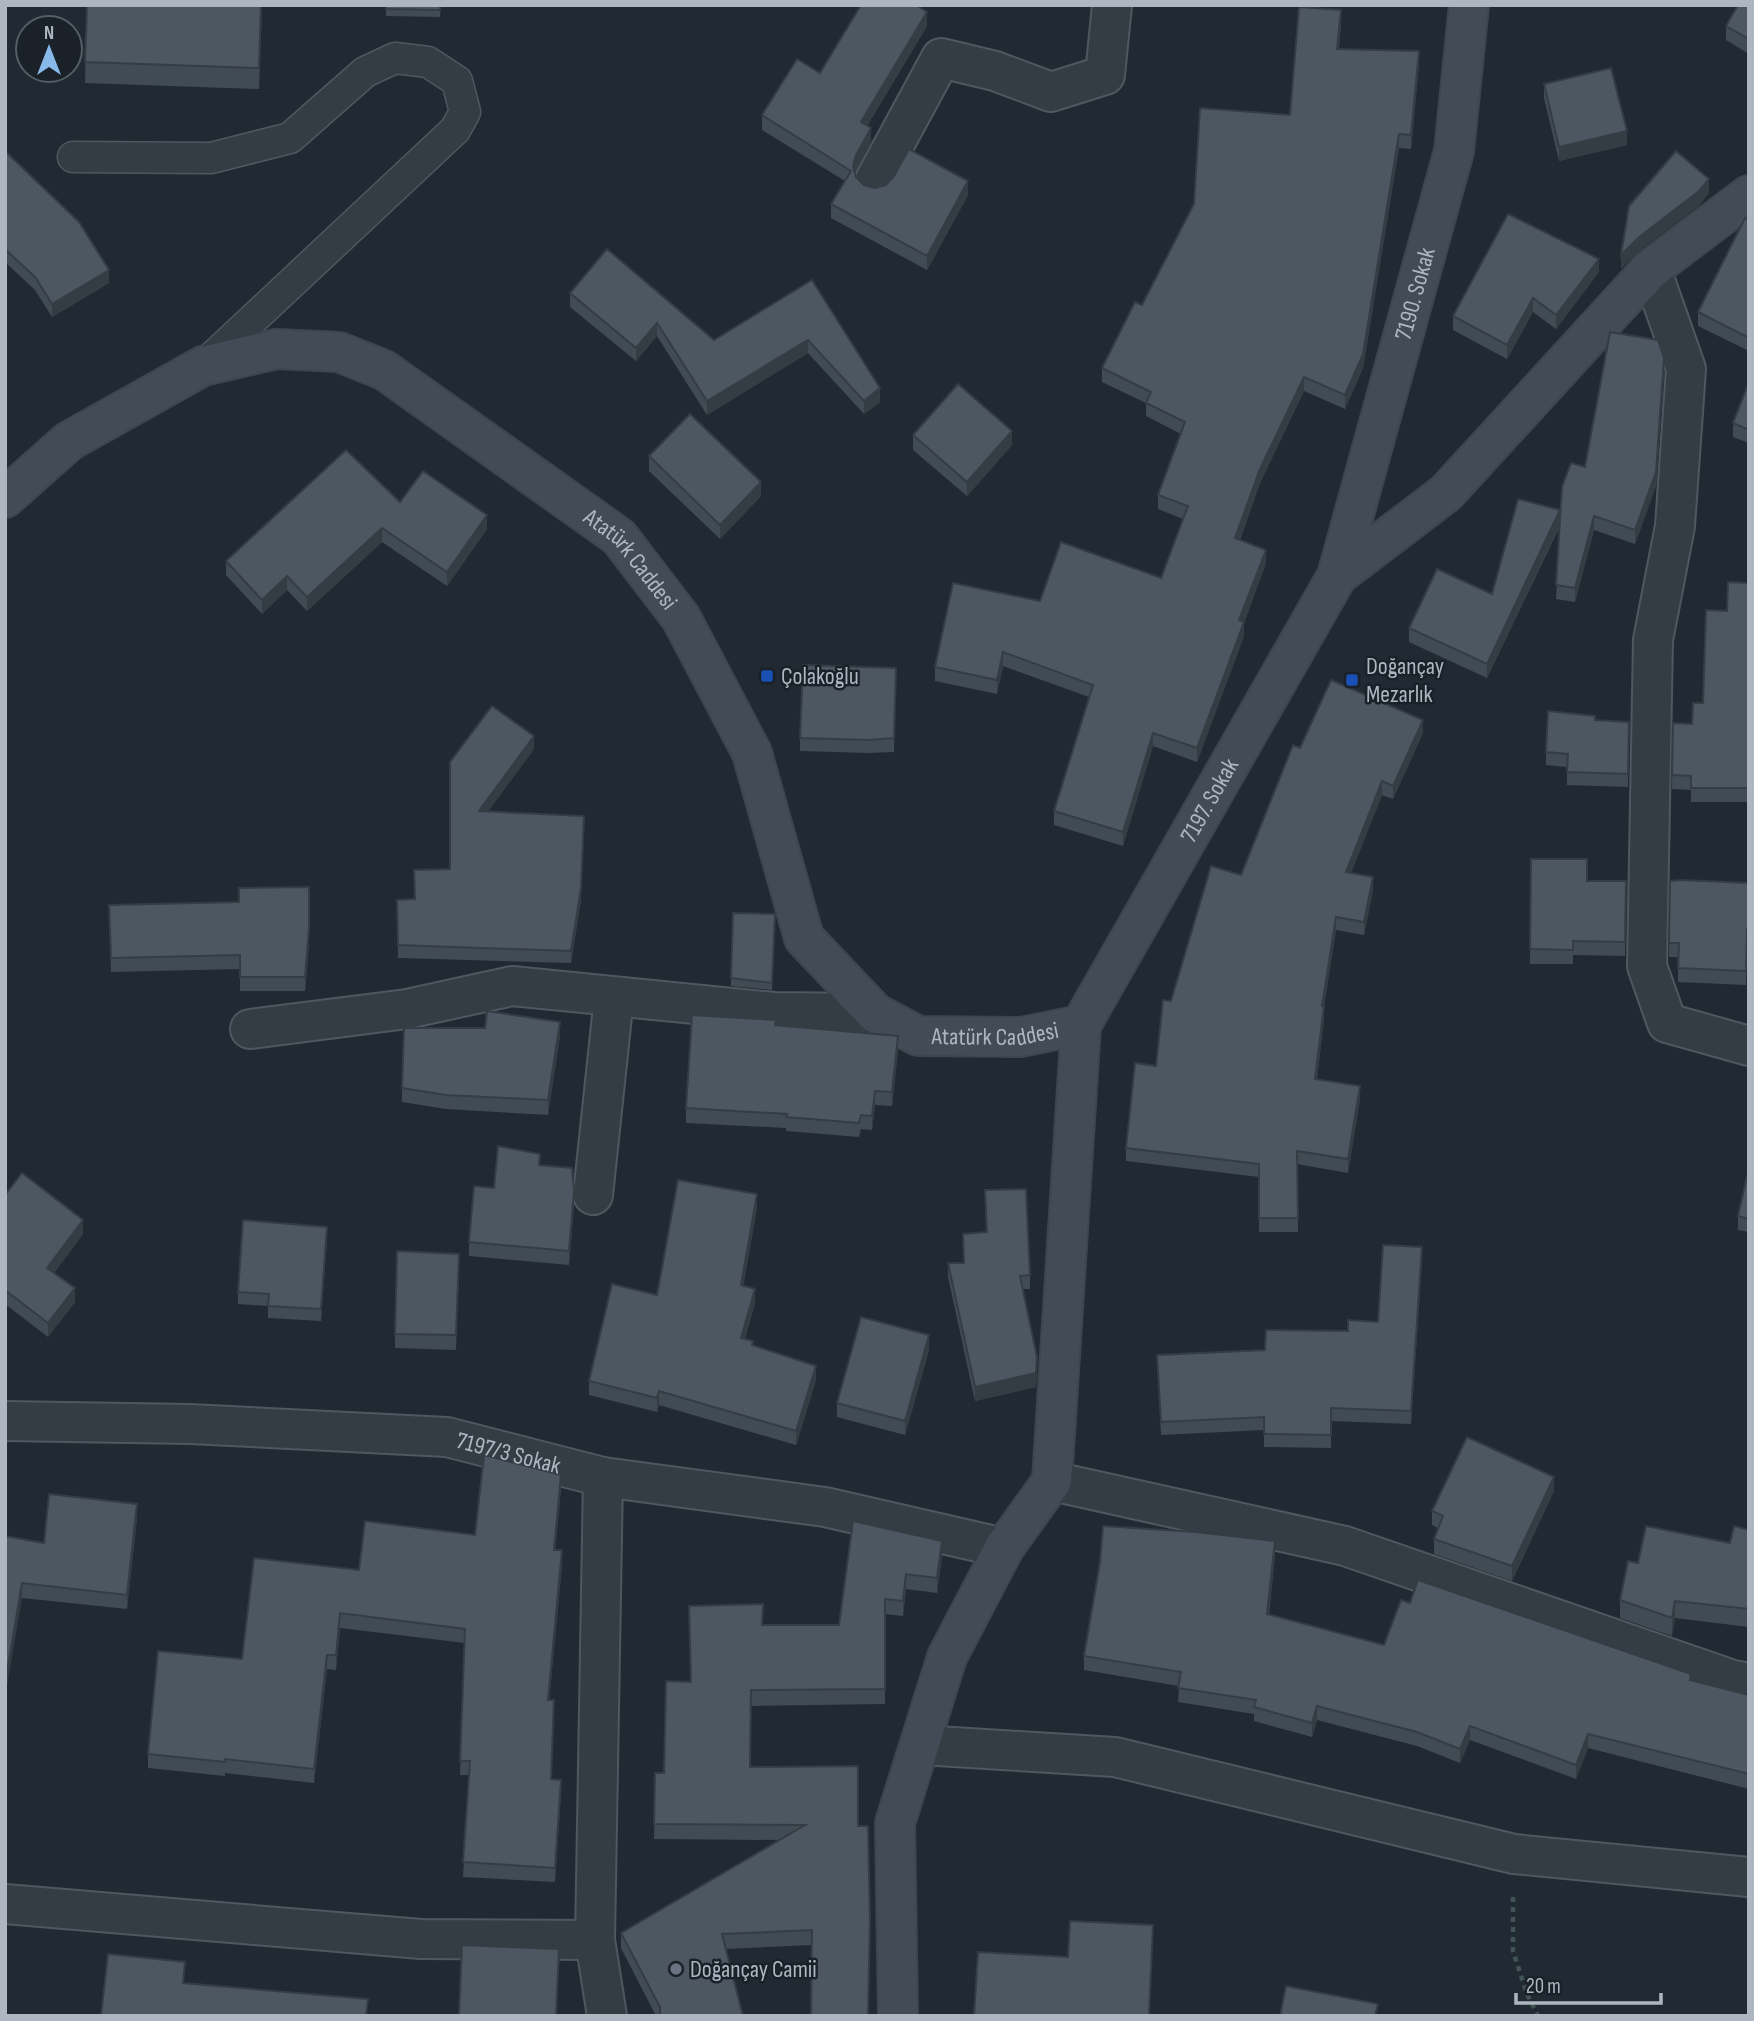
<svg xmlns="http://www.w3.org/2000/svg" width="1754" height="2021" viewBox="0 0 1754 2021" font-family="'Sofia Sans Condensed',sans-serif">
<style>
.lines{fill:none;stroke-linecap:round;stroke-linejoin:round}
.lane-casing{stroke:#4f575f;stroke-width:33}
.street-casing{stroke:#4f575f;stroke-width:42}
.secondary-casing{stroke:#3e454d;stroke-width:42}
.path{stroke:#425353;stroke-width:4.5;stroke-dasharray:5 5;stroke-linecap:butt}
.lane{stroke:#343c44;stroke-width:30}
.street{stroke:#343c44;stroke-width:38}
.secondary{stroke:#434c56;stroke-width:38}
.wall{fill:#414b53}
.shaded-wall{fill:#353d44}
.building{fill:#4c5761;stroke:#353d44;stroke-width:2}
.transit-dot{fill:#1a4fb4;stroke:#1a2128;stroke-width:2.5}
.worship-dot{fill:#6b7280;stroke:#1a2128;stroke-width:2.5}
.labels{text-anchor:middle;stroke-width:5;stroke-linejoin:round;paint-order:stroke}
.street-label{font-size:24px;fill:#aeb7c1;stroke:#1a2128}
.poi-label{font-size:24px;fill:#aeb7c1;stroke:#1a2128;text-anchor:start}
</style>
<rect width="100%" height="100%" fill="#212a33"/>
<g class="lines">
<defs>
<polyline id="lane" points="73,157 211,158 290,138 365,72 395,58 428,62 457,81 465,112 455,130 203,366"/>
<g id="street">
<polyline points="875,180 941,58 995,71 1051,92 1105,75 1112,5"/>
<polyline points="1651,269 1686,369 1675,526 1653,640 1647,966 1667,1023 1749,1046"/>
<polyline points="250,1029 407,1009 512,986 774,1012 875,1013"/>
<polyline points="593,1195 614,997"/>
<path id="s1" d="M5,1421L190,1424L447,1437L603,1477L825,1507L1004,1548"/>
<polyline points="603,1477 595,1940 607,2016"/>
<polyline points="1052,1481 1345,1546 1733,1680 1749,1683"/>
<polyline points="921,1745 1115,1757 1514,1854 1749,1877"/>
<polyline points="5,1904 421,1939 595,1940"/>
</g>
<g id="secondary">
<path id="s2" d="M5,498L69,441L203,366L276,349L339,352L384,370L619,537L681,618L752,753L804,938L875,1013L918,1036L1021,1037L1081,1025"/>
<polyline points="1337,576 1446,493 1651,269 1749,195"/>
<path id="s3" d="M898,2016L895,1823L947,1657L1004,1548L1052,1481L1081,1025L1337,576L1454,151L1469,5"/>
</g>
</defs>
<!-- lane casing -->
<use href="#lane" class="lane-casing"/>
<!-- street casing -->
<use href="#street" class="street-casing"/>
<!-- secondary casing -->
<use href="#secondary" class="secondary-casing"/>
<!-- path -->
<polyline class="path" points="1513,1897 1513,1951 1527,1994 1538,2016"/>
<!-- lane -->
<use href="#lane" class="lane"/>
<!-- street -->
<use href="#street" class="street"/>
<!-- secondary -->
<use href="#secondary" class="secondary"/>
</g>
<!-- wall -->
<g class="wall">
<polygon points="87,5 262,5 259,89 85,83"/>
<polygon points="386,5 441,5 440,17 386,16"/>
<polygon points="1749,5 1749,54 1726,40 1726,26"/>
<polygon points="1341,24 1339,49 1419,65 1411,149 1399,148 1363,368 1345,409 1304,391 1260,483 1240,540 1266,563 1244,623 1244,636 1197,762 1153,746 1123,846 1054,825 1054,811 1089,697 1003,666 997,694 935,681 935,667 1040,601 1161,578 1183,519 1158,509 1158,495 1181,434 1146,416 1146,403 1102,382 1102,368 1142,305 1290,115"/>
<polygon points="927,26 867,126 871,142 855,173 856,177 864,185 875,188 886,185 894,176 968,195 927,270 831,218 831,204 845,181 762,130 762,115 820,73"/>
<polygon points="1544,84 1627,145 1559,161 1544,98"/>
<polygon points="5,151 109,283 52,317 35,290 5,262"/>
<polygon points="1749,220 1749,351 1698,326 1698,312"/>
<polygon points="1599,272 1556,329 1533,312 1507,359 1453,330 1453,316"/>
<polygon points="812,280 880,402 864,414 808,353 707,415 657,336 636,361 570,307 570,293 714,340"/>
<polygon points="1664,372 1656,486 1635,544 1594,530 1575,602 1556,599 1560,526 1487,678 1409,642 1409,628 1492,594 1560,510 1585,467"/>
<polygon points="1749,382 1749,443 1733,437 1733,423"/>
<polygon points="913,435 1012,445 967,496 913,450"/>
<polygon points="649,456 761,496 720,539 649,471"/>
<polygon points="400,502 487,529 447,586 382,542 307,611 287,590 262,614 226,575 226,561"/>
<polygon points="1749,583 1749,802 1691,802 1691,790 1672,789 1673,723 1692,724 1703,703 1727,611"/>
<polygon points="896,668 894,752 868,753 800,751 800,738"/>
<polygon points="1595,720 1629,722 1628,787 1567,785 1567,767 1546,765 1546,752"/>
<polygon points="1423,733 1393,799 1382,795 1351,873 1373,890 1364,935 1336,930 1324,1006 1324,1019 1317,1079 1360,1099 1348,1173 1297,1164 1298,1232 1259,1232 1259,1177 1126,1161 1126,1148 1156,1066 1171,1001 1241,875 1300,748"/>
<polygon points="534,749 488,811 581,900 571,963 398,958 397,900 415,899 450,869 450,762"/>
<polygon points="1531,859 1587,881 1626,881 1625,956 1573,955 1573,964 1530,964"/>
<polygon points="1670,881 1749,883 1749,944 1747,943 1746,985 1678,982 1678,957 1669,957"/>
<polygon points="109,905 309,944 305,991 240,991 240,969 111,972"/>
<polygon points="775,914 772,990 731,986 731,978"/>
<polygon points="776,1025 898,1050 892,1106 875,1105 872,1130 861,1129 859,1137 786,1131 786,1128 686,1123 686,1108"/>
<polygon points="485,1028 560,1036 548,1115 446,1109 402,1102 402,1088"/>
<polygon points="540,1165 574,1205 569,1265 469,1256 469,1242 494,1188"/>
<polygon points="1749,1176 1749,1232 1738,1230 1738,1216"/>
<polygon points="985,1190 1030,1275 1030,1289 1023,1289 1037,1371 1036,1387 975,1401 948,1277 948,1263 964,1263 963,1234 986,1232"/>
<polygon points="5,1195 83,1234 54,1273 75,1302 48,1337 5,1304"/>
<polygon points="757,1208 743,1286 755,1303 745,1339 753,1346 816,1380 796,1445 659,1405 657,1412 589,1395 589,1381 657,1295"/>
<polygon points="327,1239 321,1321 268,1318 268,1306 238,1304 238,1292"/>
<polygon points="1422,1261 1411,1424 1331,1421 1331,1448 1264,1447 1264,1430 1161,1435 1157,1355 1265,1350 1348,1331 1378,1322"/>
<polygon points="459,1268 456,1350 395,1348 395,1334"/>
<polygon points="929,1350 905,1435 837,1417 837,1403"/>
<polygon points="561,1489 555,1550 562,1565 549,1700 554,1714 551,1779 561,1794 555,1882 463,1877 469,1775 460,1775 465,1643 340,1628 336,1670 327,1669 314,1783 225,1773 225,1776 148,1768 148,1754 242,1659 359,1570 475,1535"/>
<polygon points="1554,1491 1512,1581 1434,1554 1434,1539 1438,1528 1432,1525 1432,1511"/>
<polygon points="137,1518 127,1609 22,1598 5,1536 44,1543"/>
<polygon points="853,1521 942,1556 937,1593 906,1589 903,1616 885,1614 885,1704 751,1706 750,1767 858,1766 812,1945 726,1949 743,2016 656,2016 621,1948 621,1933 779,1840 654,1839 655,1773 664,1773 691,1682 763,1625 839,1625"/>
<polygon points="1749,1530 1749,1627 1675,1618 1672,1636 1620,1618 1620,1600 1638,1563 1730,1543"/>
<polygon points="1275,1555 1269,1615 1384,1645 1410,1603 1691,1680 1749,1695 1749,1789 1588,1748 1576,1779 1470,1740 1460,1763 1417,1746 1317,1720 1312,1737 1254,1721 1254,1714 1178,1702 1179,1686 1084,1670 1084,1656"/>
</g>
<!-- shaded-wall -->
<g class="shaded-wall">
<polygon points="261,5 262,5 259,89 259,68"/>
<polygon points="1341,10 1341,24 1337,62 1337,49"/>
<polygon points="927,12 927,26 861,136 861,122"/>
<polygon points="1419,51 1419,65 1411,149 1411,135"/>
<polygon points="871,128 871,142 856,170 853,180 853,166 856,155"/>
<polygon points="1627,131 1627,145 1559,161 1559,147"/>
<polygon points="1399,134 1399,148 1363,368 1345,409 1345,395"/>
<polygon points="1709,179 1709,193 1699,206 1638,252 1621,269 1621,255 1638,238"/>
<polygon points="968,181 968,195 927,270 927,256"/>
<polygon points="1599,259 1599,272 1556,329 1556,315"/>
<polygon points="109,270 109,283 52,317 52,304"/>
<polygon points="1533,298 1533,312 1507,359 1507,345"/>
<polygon points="657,323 657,336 636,361 636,348"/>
<polygon points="808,340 808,353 707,415 707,401"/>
<polygon points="1664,358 1664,372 1656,486 1635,544 1635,530"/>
<polygon points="1304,377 1304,391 1260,483 1235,552 1235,538 1260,469"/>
<polygon points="880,388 880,402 864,414 864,401"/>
<polygon points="1012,431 1012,445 967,496 967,482"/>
<polygon points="761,482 761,496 720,539 720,525"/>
<polygon points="1560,510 1560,524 1487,678 1487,664"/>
<polygon points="487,515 487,529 447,586 447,572"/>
<polygon points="1594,516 1594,530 1575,602 1575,588"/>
<polygon points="382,528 382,542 307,611 307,597"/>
<polygon points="1266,550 1266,563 1244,623 1244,636 1197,762 1197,748 1239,620"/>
<polygon points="287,576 287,590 262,614 262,600"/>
<polygon points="1003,652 1003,666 997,694 997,680"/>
<polygon points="1423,720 1423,733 1393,799 1393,786"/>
<polygon points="1153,733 1153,746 1123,846 1123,832"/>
<polygon points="534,736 534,749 479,824 479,811"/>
<polygon points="1382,781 1382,795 1346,885 1346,872"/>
<polygon points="584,829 581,900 571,963 571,951"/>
<polygon points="1373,877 1373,890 1364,935 1364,922"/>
<polygon points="1336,917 1336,930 1322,1019 1322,1006"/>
<polygon points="309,929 309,944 305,991 305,977"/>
<polygon points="1324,1006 1324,1019 1315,1092 1315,1079"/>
<polygon points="560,1022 560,1036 548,1115 548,1100"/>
<polygon points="898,1036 898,1050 892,1106 892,1092"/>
<polygon points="1360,1086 1360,1099 1348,1173 1348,1159"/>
<polygon points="875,1091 875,1105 872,1130 872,1116"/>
<polygon points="574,1191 574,1205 569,1265 569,1251"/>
<polygon points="757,1194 757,1208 741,1299 741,1285"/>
<polygon points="83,1220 83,1234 47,1282 47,1268"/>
<polygon points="327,1227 327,1239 321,1321 321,1309"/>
<polygon points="1422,1247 1422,1261 1411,1424 1411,1411"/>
<polygon points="75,1288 75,1302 48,1337 48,1323"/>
<polygon points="755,1289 755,1303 741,1352 741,1338"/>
<polygon points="929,1335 929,1350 905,1435 905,1421"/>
<polygon points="1037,1357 1036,1387 975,1401 975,1387"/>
<polygon points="816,1366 816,1380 796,1445 796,1431"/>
<polygon points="659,1391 659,1405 657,1412 657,1398"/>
<polygon points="561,1475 561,1489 554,1564 554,1550"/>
<polygon points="1554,1477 1554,1491 1512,1581 1512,1566"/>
<polygon points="137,1504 137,1518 127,1609 127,1595"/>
<polygon points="942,1541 942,1556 937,1593 937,1578"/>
<polygon points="1275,1541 1275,1555 1267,1629 1267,1614"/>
<polygon points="562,1550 562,1565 548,1714 548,1700"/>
<polygon points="906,1574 906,1589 903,1616 903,1601"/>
<polygon points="22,1583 22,1598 5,1698 5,1684"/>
<polygon points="1675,1601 1675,1618 1672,1636 1672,1618"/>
<polygon points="340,1613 340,1628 336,1670 336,1655"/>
<polygon points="327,1655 327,1669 314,1783 314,1769"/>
<polygon points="1317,1706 1317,1720 1312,1737 1312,1723"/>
<polygon points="1470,1726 1470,1740 1460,1763 1460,1749"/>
<polygon points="1588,1734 1588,1748 1576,1779 1576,1765"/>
<polygon points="561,1780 561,1794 555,1882 555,1868"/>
</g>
<!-- building -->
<g class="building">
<polygon points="87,5 261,5 259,68 85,62"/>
<polygon points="386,5 440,5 440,10 386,9"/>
<polygon points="861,5 916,5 927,12 861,122 871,128 856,155 853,166 856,177 864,185 875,188 886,185 894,176 909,149 968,181 927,256 831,204 851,171 762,115 797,59 820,73"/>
<polygon points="1738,5 1749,5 1749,39 1726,26"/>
<polygon points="1299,7 1341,10 1337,49 1419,51 1411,135 1399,134 1363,354 1345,395 1304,377 1260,469 1235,538 1266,550 1239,620 1244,622 1197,748 1153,733 1123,832 1054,811 1093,685 1003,652 997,680 935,667 953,583 1040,601 1061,542 1161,578 1188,506 1158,495 1185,422 1146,403 1151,392 1102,368 1135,302 1142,305 1194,204 1200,108 1290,115"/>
<polygon points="1611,68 1627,131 1559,147 1544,84"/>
<polygon points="5,151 79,222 109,270 52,304 35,277 5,249"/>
<polygon points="1676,151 1709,179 1699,191 1638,238 1621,255 1629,206"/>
<polygon points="1508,214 1599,259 1556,315 1533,298 1507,345 1453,316"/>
<polygon points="1745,218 1749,220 1749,338 1698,312"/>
<polygon points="607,249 714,340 812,280 880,388 864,401 808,340 707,401 657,323 636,348 570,293"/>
<polygon points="1610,332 1658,340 1664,358 1656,472 1635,530 1594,516 1575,588 1556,585 1562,487 1571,463 1585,467"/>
<polygon points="1749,382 1749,430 1733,423"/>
<polygon points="958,384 1012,431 967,482 913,435"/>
<polygon points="690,414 761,482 720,525 649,456"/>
<polygon points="346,450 400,502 423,471 487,515 447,572 382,528 307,597 287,576 262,600 226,561"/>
<polygon points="1518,499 1560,510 1487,664 1409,628 1437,569 1492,594"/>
<polygon points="1728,582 1749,583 1749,788 1691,788 1691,776 1672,775 1673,723 1692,724 1693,703 1703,703 1706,610 1727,611"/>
<polygon points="803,665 896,668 894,738 868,740 800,738"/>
<polygon points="1331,680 1423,720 1393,786 1382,781 1346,872 1373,877 1364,922 1336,917 1322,1006 1324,1006 1315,1079 1360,1086 1348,1159 1297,1151 1298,1218 1259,1218 1259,1164 1126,1148 1135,1063 1156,1066 1163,1000 1171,1001 1211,866 1241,875 1293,745 1300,748"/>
<polygon points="492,706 534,736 479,811 584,816 581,888 571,951 398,945 397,900 415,899 414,870 450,869 450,762"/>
<polygon points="1548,711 1595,716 1595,720 1629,722 1628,774 1567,772 1568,754 1546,752"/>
<polygon points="1531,859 1587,859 1587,881 1626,881 1625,942 1573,941 1573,950 1530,949"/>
<polygon points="1682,880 1749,883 1749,930 1747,929 1746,971 1678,968 1679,943 1669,943 1670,881"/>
<polygon points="309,887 309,929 305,977 240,977 240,955 111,958 109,905 239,902 239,888"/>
<polygon points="733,913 775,914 772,983 731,978"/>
<polygon points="487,1011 560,1022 548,1100 446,1095 402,1088 404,1028 485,1028"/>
<polygon points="692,1015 776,1020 775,1025 898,1036 892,1092 875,1091 872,1116 861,1115 859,1123 786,1117 787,1114 686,1108"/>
<polygon points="498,1146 540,1154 539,1165 572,1168 574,1191 569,1251 469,1242 474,1186 494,1188"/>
<polygon points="22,1173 83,1220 47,1268 75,1288 48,1323 5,1290 5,1195"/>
<polygon points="1747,1176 1749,1176 1749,1219 1738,1216"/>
<polygon points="678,1180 757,1194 741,1285 755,1289 741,1338 753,1341 752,1345 816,1366 796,1431 659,1391 657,1398 589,1381 612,1284 657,1295"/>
<polygon points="1026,1189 1030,1275 1020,1276 1037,1357 1036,1373 975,1387 948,1263 964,1263 963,1234 987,1232 985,1190"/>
<polygon points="243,1220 327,1227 321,1309 268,1306 269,1294 238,1292"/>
<polygon points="1383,1245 1422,1247 1411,1411 1331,1408 1331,1435 1264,1434 1264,1417 1161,1422 1157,1355 1265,1350 1266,1330 1348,1331 1348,1320 1378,1322"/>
<polygon points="397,1251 459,1254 456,1335 395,1334"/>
<polygon points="861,1317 929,1335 905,1421 837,1403"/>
<polygon points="1467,1437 1554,1477 1512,1566 1434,1539 1443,1516 1432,1511"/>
<polygon points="484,1455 561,1475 554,1550 562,1550 548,1700 554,1700 551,1779 561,1780 555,1868 463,1862 470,1761 460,1761 465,1629 340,1613 336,1655 327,1655 314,1769 225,1759 225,1762 148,1754 158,1651 242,1659 254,1558 359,1570 365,1521 475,1535"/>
<polygon points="49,1494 137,1504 127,1595 22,1583 5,1684 5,1536 44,1543"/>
<polygon points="853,1521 942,1541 937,1578 906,1574 903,1601 885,1599 885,1689 751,1690 750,1767 858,1766 858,1826 868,1826 870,1919 868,2016 811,2016 812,1930 722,1934 743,2016 660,2016 660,2007 621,1933 805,1825 654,1824 655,1773 664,1773 666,1681 691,1682 689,1606 763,1604 762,1625 839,1625"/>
<polygon points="1103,1526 1196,1532 1275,1541 1267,1614 1384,1645 1401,1600 1410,1603 1418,1580 1691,1674 1690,1680 1749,1695 1749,1774 1588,1734 1576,1765 1470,1726 1460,1749 1417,1732 1317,1706 1312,1723 1254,1707 1256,1700 1178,1688 1181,1672 1084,1656 1100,1562"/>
<polygon points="1646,1526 1730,1543 1734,1526 1749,1530 1749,1609 1675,1601 1672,1618 1620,1600 1628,1561 1638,1563"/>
<polygon points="1070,1921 1153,1925 1149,2016 974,2016 978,1952 1068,1957"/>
<polygon points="462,1945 559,1949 556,2016 459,2016"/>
<polygon points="108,1954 185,1962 183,1983 368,1999 366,2016 101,2016"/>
<polygon points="1286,1986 1378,2004 1375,2016 1280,2016"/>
</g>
<!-- markers -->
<g class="transit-dot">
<rect x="760" y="669" width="14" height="14" rx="3.5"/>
<rect x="1345" y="673" width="14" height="14" rx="3.5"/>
</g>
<circle class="worship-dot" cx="676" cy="1969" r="7"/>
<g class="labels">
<!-- street labels -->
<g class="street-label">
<text dy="8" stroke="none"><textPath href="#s3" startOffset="1839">7190. Sokak</textPath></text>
<text dy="8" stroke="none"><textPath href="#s2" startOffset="738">Atatürk Caddesi</textPath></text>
<text dy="8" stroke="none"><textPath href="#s3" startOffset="1288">7197. Sokak</textPath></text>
<text dy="8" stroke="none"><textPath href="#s2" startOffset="1390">Atatürk Caddesi</textPath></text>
<text dy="8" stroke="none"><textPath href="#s1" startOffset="506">7197/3 Sokak</textPath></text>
</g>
<!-- poi labels -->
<g class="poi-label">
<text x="1366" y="674">Doğançay<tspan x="1366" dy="28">Mezarlık</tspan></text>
<text x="781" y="684">Çolakoğlu</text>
<text x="690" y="1977">Doğançay Camii</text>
</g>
</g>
<!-- border -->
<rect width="1754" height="2021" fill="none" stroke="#aeb7c1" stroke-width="14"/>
<!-- north arrow -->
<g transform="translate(49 49)"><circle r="33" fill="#1a2128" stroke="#555d65" stroke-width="2"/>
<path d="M0-5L12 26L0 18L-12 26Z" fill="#89b9eb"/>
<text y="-10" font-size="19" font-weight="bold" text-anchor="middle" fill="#aeb7c1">N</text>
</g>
<!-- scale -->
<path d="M1516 1993v10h145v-10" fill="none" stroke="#aeb7c1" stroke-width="3.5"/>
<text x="1526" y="1993" font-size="21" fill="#aeb7c1" stroke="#1a2128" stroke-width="5" paint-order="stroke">20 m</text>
</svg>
